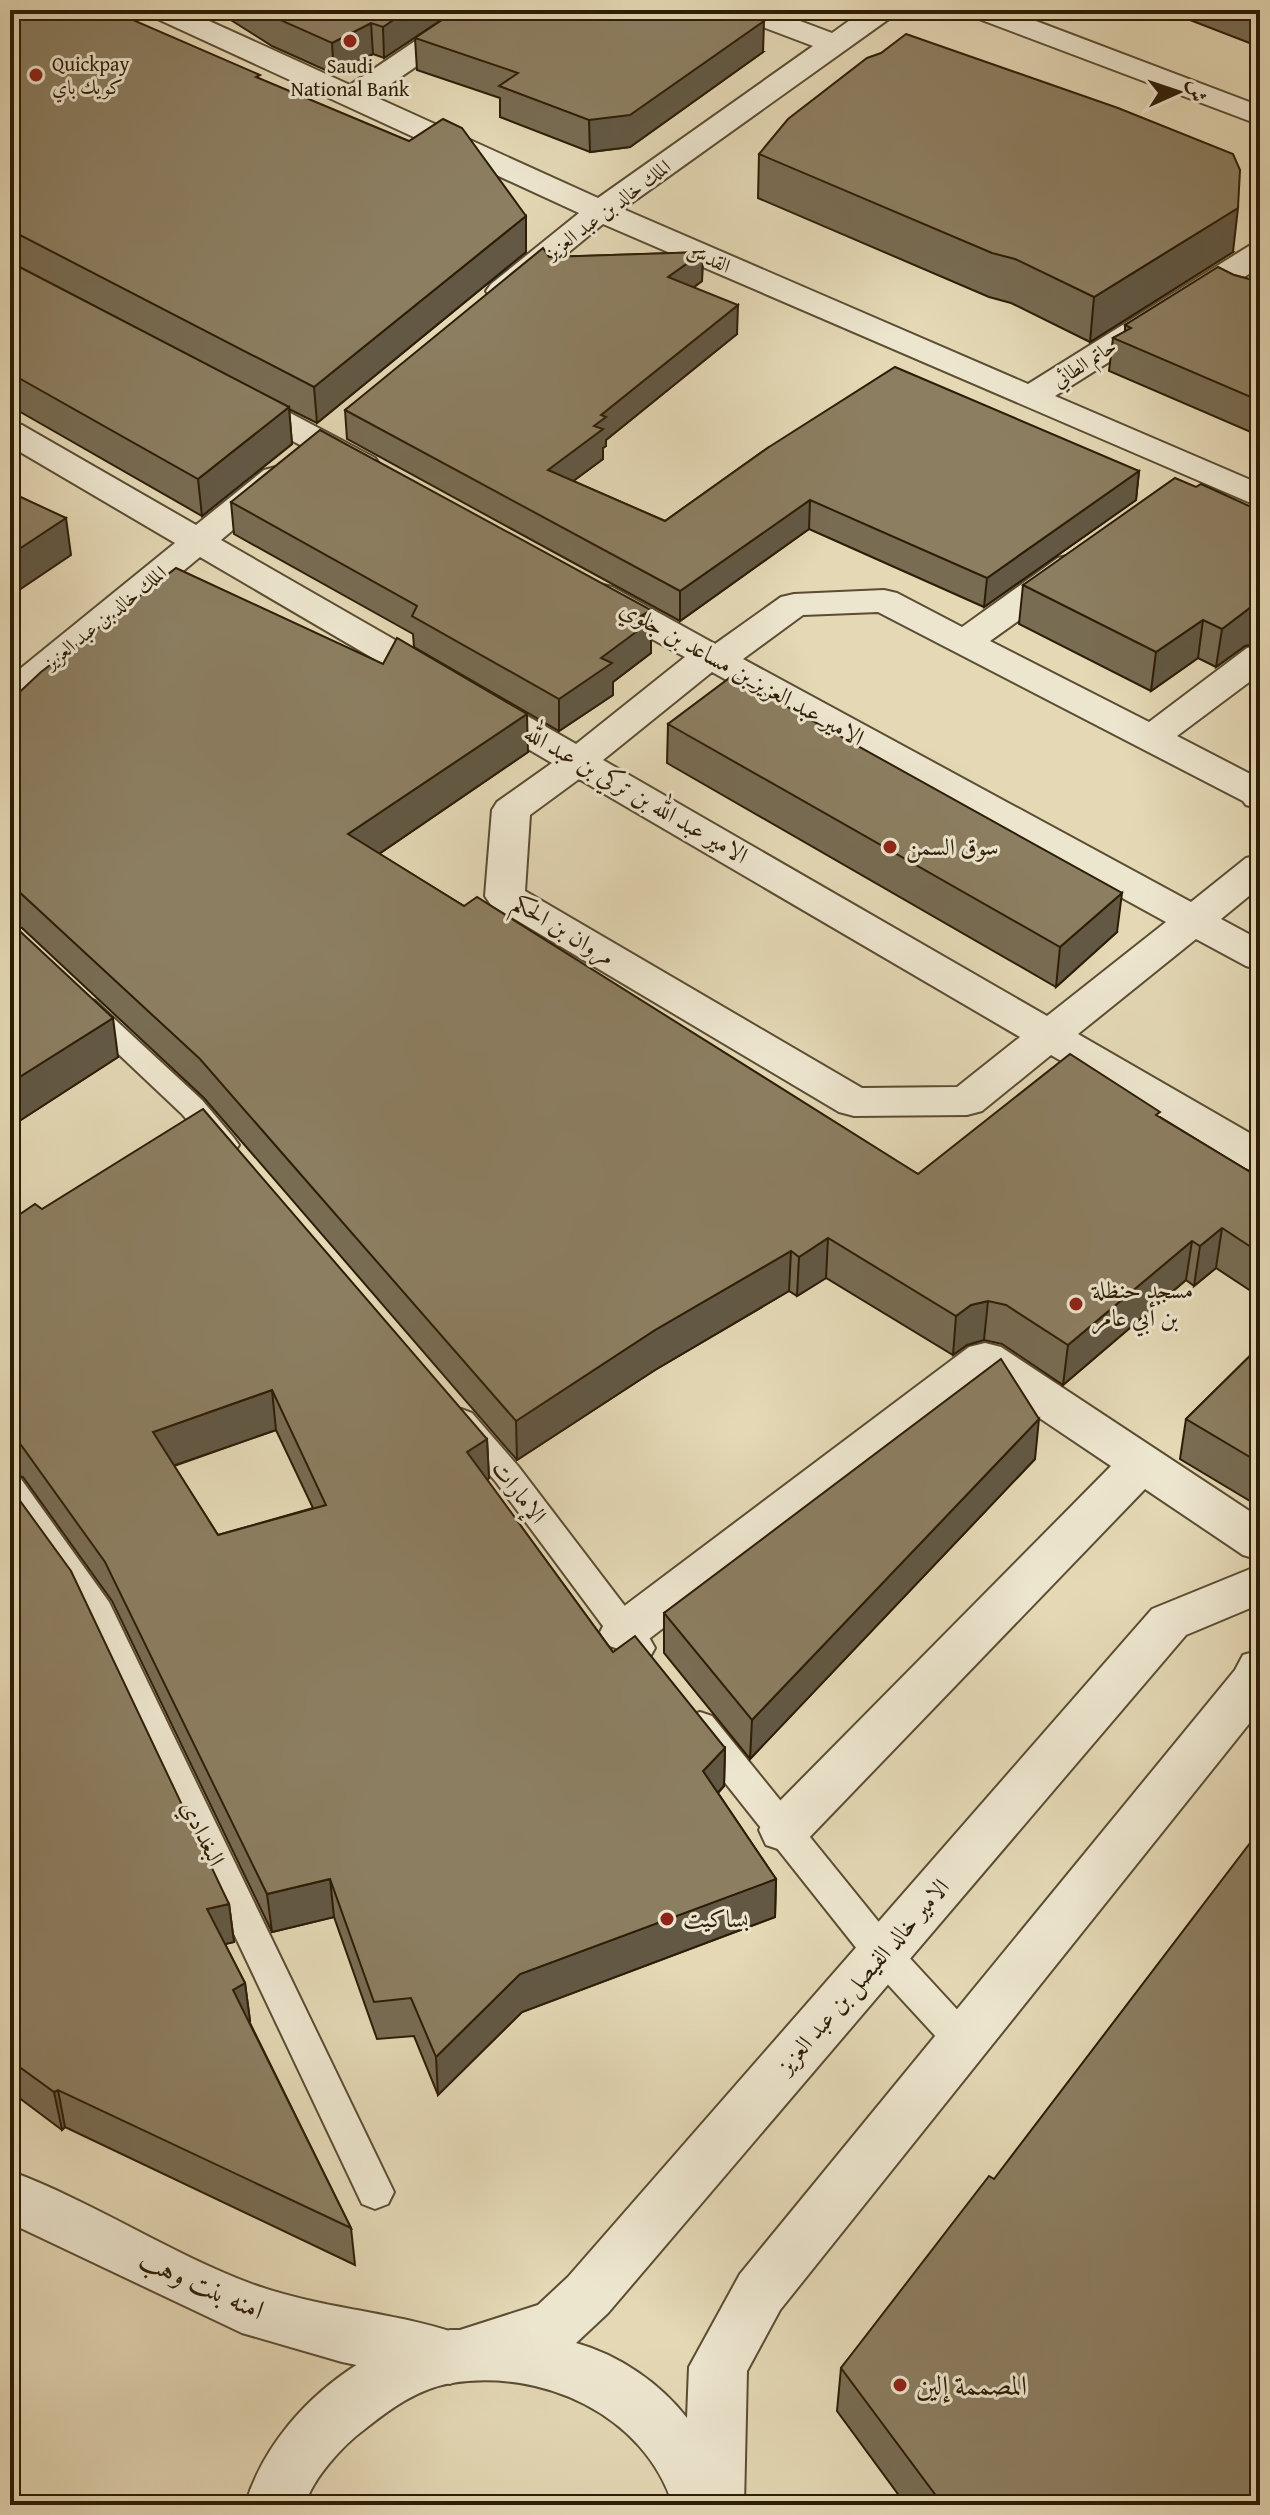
<svg xmlns="http://www.w3.org/2000/svg" width="1270" height="2515" viewBox="0 0 1270 2515" font-family="'Gentium Book Plus',Amiri,serif">
<style>
.lines{fill:none;stroke-linecap:round;stroke-linejoin:round}
.service-casing{stroke:#5b4c32;stroke-width:4}
.minor-casing{stroke:#5b4c32;stroke-width:4}
.tertiary-casing{stroke:#5b4c32;stroke-width:4}
.service{fill:#ede6cf;fill-rule:evenodd}
.minor{fill:#ede6cf;fill-rule:evenodd}
.tertiary{fill:#ede6cf;fill-rule:evenodd}
.wall{fill:#786c53;stroke:#2d1d06;stroke-width:2;fill-rule:evenodd}
.shaded-wall{fill:#625844;stroke:#2d1d06;stroke-width:2}
.building{fill:#8c7e61;stroke:#2d1d06;stroke-width:2;fill-rule:evenodd}
.poi-dot{fill:#8f2418;stroke:#ede6cf;stroke-width:3}
.labels{text-anchor:middle;stroke-width:6;stroke-linejoin:round;paint-order:stroke}
.far-poi-label{font-size:20px;fill:#2d1d06;stroke:#ede6cf;text-anchor:start}
.far-street-label{font-size:20px;fill:#2d1d06;stroke:#ede6cf}
.street-label{font-size:24px;fill:#2d1d06;stroke:#ede6cf}
.poi-label{font-size:24px;fill:#2d1d06;stroke:#ede6cf;text-anchor:start}
.near-street-label{font-size:28px;fill:#2d1d06;stroke:#ede6cf}
.near-poi-label{font-size:28px;fill:#2d1d06;stroke:#ede6cf;text-anchor:start}
</style>
<rect width="100%" height="100%" fill="#e4d8b5"/>
<filter id="stains"><feTurbulence type="fractalNoise" baseFrequency=".0025" numOctaves="4"/><feColorMatrix values="0 0 0 0 .2 0 0 0 0 .09 0 0 0 0 .02 0 0 0 .5 -.17"/></filter>
<radialGradient id="worn" r=".72"><stop offset=".6" stop-color="#630" stop-opacity="0"/><stop offset="1" stop-color="#630" stop-opacity=".3"/></radialGradient>
<g class="lines">
<defs>
<g id="service">
<polygon points="85,998 95,1001 202,1100 234,1138 239,1145 234,1152 224,1155 214,1152 182,1114 75,1013 71,1007 75,1001"/>
<polygon points="461,1409 472,1413 518,1466 650,1639 655,1648 650,1657 638,1661 626,1657 496,1482 450,1429 445,1421 450,1413"/>
<polygon points="10,1475 21,1479 109,1602 394,2192 388,2204 375,2209 362,2204 80,1609 10,1511"/>
<polygon points="700,1712 712,1716 895,1942 976,2030 981,2041 976,2052 963,2057 950,2052 869,1964 688,1736 683,1726 688,1716"/>
</g>
<g id="minor">
<polygon points="147,10 185,10 350,85 461,10 494,10 490,16 373,96 598,198 813,46 734,16 730,10 771,10 832,33 864,10 897,10 893,16 623,209 1028,384 1249,246 1260,243 1260,267 1055,396 1260,484 1260,507 603,224 513,298 502,301 491,298 486,291 491,284 579,213 151,16"/>
<polygon points="967,10 1007,10 1260,106 1260,125 971,16"/>
<polygon points="237,388 249,391 375,458 380,465 375,472 363,475 351,472 225,405 220,398 225,391"/>
<path d="M10,422L22,425L196,525L264,470L276,467L288,470L293,477L288,484L221,540L576,744L685,657L586,603L581,595L586,587L599,584L612,587L715,644L781,597L794,594L884,590L897,593L962,627L1058,558L1071,555L1084,558L1089,566L1084,574L990,641L1149,722L1247,648L1260,645V674L1177,736L1260,779V809L1246,805L1243,801L878,612L803,615L743,659L1191,902L1246,858L1260,855V887L1221,919L1260,940V970L1246,966L1196,939L1078,1034L1260,1139V1173L1245,1168L1051,1055L982,1111L967,1115L854,1116L839,1112L491,905L485,896L492,810L497,802L552,763L200,557L23,704L10,707V677L175,543L10,446ZM712,672L1166,922L1047,1016L603,760ZM579,779L1020,1037L957,1087L862,1088L525,891L530,815Z"/>
<polygon points="985,1343 1001,1347 1260,1518 1260,1560 1243,1555 1145,1489 802,1845 784,1851 766,1845 759,1830 766,1815 1111,1466 986,1382 641,1645 624,1651 607,1645 600,1632 607,1619 969,1347"/>
<path d="M10,2171C94,2202 169,2253 252,2284C323,2310 402,2312 470,2338L479,2357L470,2376L450,2384L342,2362L242,2333L10,2223Z"/>
</g>
<path id="tertiary" d="M1260,1565V1604L1186,1635L608,2313L576,2343C619,2355 660,2383 687,2418L689,2367L740,2274L1235,1670L1243,1655L1260,1650V1710L780,2310L747,2371L744,2505H673C644,2414 541,2368 451,2383C417,2389 390,2409 365,2429C343,2445 312,2479 305,2505H245C263,2446 306,2397 358,2364C384,2348 421,2341 450,2330H460L538,2305L568,2277L1152,1609Z"/>
</defs>
<!-- service casing -->
<use href="#service" class="service-casing"/>
<!-- minor casing -->
<use href="#minor" class="minor-casing"/>
<!-- tertiary casing -->
<use href="#tertiary" class="tertiary-casing"/>
<!-- service -->
<use href="#service" class="service"/>
<!-- minor -->
<use href="#minor" class="minor"/>
<!-- tertiary -->
<use href="#tertiary" class="tertiary"/>
</g>
<!-- wall -->
<g class="wall">
<polygon points="10,10 260,79 526,216 526,252 317,423 289,409 292,444 202,516 10,406"/>
<polygon points="215,10 456,10 384,58 373,54 334,74 272,46"/>
<polygon points="1164,10 1260,10 1260,47"/>
<polygon points="415,38 763,52 630,147 590,152 500,117 500,98 417,70"/>
<polygon points="759,154 1233,252 1090,342 1011,303 989,297 758,198"/>
<polygon points="703,252 702,281 693,288 737,334 606,440 606,446 603,448 603,459 573,481 665,521 769,447 1139,471 1136,500 984,607 809,529 680,621 347,439 345,410 549,257"/>
<polygon points="1234,275 1260,282 1260,436 1109,371 1113,338 1125,332 1125,325"/>
<polygon points="1196,487 1260,511 1260,689 1251,685 1257,646 1260,643 1245,646 1216,667 1198,658 1151,691 1019,624 1023,585"/>
<polygon points="231,502 651,610 651,653 613,682 613,695 559,731 414,647 413,634 234,534"/>
<polygon points="10,701 528,752 379,854 464,906 918,1174 1160,1117 1260,1178 1260,1297 1216,1268 1194,1286 1186,1280 1063,1385 1002,1344 984,1340 967,1345 953,1355 826,1278 797,1296 789,1291 655,1370 517,1460 204,1098 22,928 14,926 118,1057 10,1127"/>
<polygon points="668,724 1117,932 1056,987 667,763"/>
<path d="M42,1209L487,1439L489,1478L487,1480L613,1652L725,1748L724,1786L718,1793L776,1879L775,1917L522,2012L438,2095L414,2036L377,2039L334,1917L272,1932L112,1601L23,1477L10,1473V1221ZM276,1430L313,1508L218,1535L174,1466Z"/>
<polygon points="1260,1346 1260,1507 1180,1459 1186,1419"/>
<polygon points="1035,1459 750,1759 664,1653 664,1613"/>
<polygon points="10,1487 229,1904 234,1942 225,1944 245,1983 250,2021 249,2021 351,2228 355,2265 65,2127 62,2130 10,2091"/>
<polygon points="994,2179 1260,2505 906,2505 837,2411 841,2368"/>
</g>
<!-- shaded-wall -->
<g class="shaded-wall">
<polygon points="408,10 456,10 384,58 383,27"/>
<polygon points="764,21 763,52 630,147 590,152 589,120"/>
<polygon points="371,23 373,54 334,74 332,43"/>
<polygon points="1238,208 1233,252 1090,342 1094,297"/>
<polygon points="526,216 526,252 317,423 314,387"/>
<polygon points="703,252 702,281 668,306 668,277"/>
<polygon points="738,305 737,334 606,440 606,446 603,448 603,459 549,499 548,470 594,426 601,415"/>
<polygon points="289,407 292,444 202,516 198,479"/>
<polygon points="1139,471 1136,500 984,607 987,578"/>
<polygon points="810,500 809,529 680,621 680,591"/>
<polygon points="66,518 71,555 10,596 10,555"/>
<polygon points="1260,605 1260,643 1245,646 1216,667 1222,629 1251,607"/>
<polygon points="651,610 651,653 613,682 613,695 559,731 559,699 641,616"/>
<polygon points="1203,620 1198,658 1151,691 1156,652"/>
<polygon points="527,714 528,752 351,873 348,834"/>
<polygon points="1122,893 1117,932 1056,987 1060,947"/>
<polygon points="113,1018 118,1057 10,1127 10,1083"/>
<polygon points="1222,1228 1216,1268 1194,1286 1200,1246"/>
<polygon points="828,1238 826,1278 797,1296 799,1257"/>
<polygon points="1192,1241 1186,1280 1063,1385 1068,1345"/>
<polygon points="791,1251 789,1291 655,1370 517,1460 516,1421 655,1330"/>
<polygon points="988,1301 984,1340 967,1345 953,1355 956,1316 971,1305"/>
<polygon points="272,1390 276,1430 158,1471 153,1432"/>
<polygon points="1039,1419 1035,1459 750,1759 752,1720"/>
<polygon points="487,1439 489,1478 469,1492 467,1452"/>
<polygon points="725,1748 724,1786 702,1809 703,1771"/>
<polygon points="330,1879 334,1917 272,1932 267,1894"/>
<polygon points="776,1879 775,1917 522,2012 438,2095 436,2057 520,1974"/>
<polygon points="229,1904 234,1942 213,1947 207,1909"/>
<polygon points="245,1983 250,2021 238,2027 233,1990"/>
<polygon points="58,2090 65,2127 62,2130 54,2092"/>
</g>
<!-- building -->
<g class="building">
<polygon points="10,10 110,10 260,75 256,77 409,141 443,119 462,128 526,216 314,387 18,234 10,232"/>
<polygon points="262,10 408,10 383,27 371,23 332,43 269,15"/>
<polygon points="457,10 732,10 764,21 630,115 589,120 499,86 518,73 415,38"/>
<polygon points="1249,10 1260,10 1260,14"/>
<polygon points="906,34 1118,108 1233,154 1240,170 1238,208 1094,297 1015,259 992,253 759,154 788,119 867,58 881,53"/>
<polygon points="543,248 549,257 703,252 668,277 738,305 601,415 606,417 594,426 603,429 548,470 665,521 769,447 895,367 1139,471 987,578 810,500 680,591 345,410"/>
<polygon points="10,262 289,407 198,479 10,373"/>
<polygon points="1218,267 1234,275 1260,282 1260,401 1113,338 1131,328 1125,325"/>
<polygon points="320,430 651,610 641,616 651,621 601,658 612,663 559,699 412,616 417,606 231,502"/>
<polygon points="1175,478 1196,487 1201,484 1260,511 1260,605 1251,607 1222,629 1203,620 1156,652 1023,585"/>
<polygon points="10,492 66,518 10,555"/>
<polygon points="176,568 383,664 397,638 527,714 348,834 464,906 477,897 918,1174 1070,1054 1160,1112 1156,1115 1260,1178 1260,1253 1222,1228 1200,1246 1192,1241 1068,1345 1006,1305 988,1301 971,1305 956,1316 828,1238 799,1257 791,1251 655,1330 516,1421 200,1059 16,889 10,887 10,701 41,672"/>
<polygon points="732,676 1122,893 1060,947 668,724"/>
<polygon points="10,922 113,1018 10,1083"/>
<path d="M203,1109L487,1439L467,1452L613,1652L635,1636L725,1748L703,1771L776,1879L520,1974L436,2057L411,1998L374,2002L330,1879L267,1894L105,1562L16,1438L10,1435V1221L35,1204L42,1209ZM272,1390L326,1505L218,1535L153,1432Z"/>
<polygon points="1260,1346 1260,1463 1186,1419"/>
<polygon points="1001,1359 1039,1419 752,1720 664,1613"/>
<polygon points="10,1487 71,1571 229,1904 207,1909 245,1983 233,1990 351,2228 58,2090 54,2092 10,2060"/>
<polygon points="1260,1830 1260,2505 943,2505 841,2368 989,2176 994,2179"/>
</g>
<!-- markers -->
<g class="poi-dot">
<circle cx="350" cy="41" r="8"/>
<circle cx="36" cy="75" r="8"/>
<circle cx="890" cy="847" r="8"/>
<circle cx="1076" cy="1304" r="8"/>
<circle cx="667" cy="1919" r="8"/>
<circle cx="900" cy="2385" r="8"/>
</g>
<g class="labels">
<!-- far-poi labels -->
<g class="far-poi-label">
<text x="52" y="71">Quickpay<tspan x="52" dy="23">كويك باي</tspan></text>
<text x="350" y="73" text-anchor="middle">Saudi<tspan x="350" dy="23">National Bank</tspan></text>
</g>
<!-- far-street labels -->
<g class="far-street-label">
<text transform="translate(608 209) rotate(-37)" y="7">الملك خالد بن عبد العزيز</text>
<text transform="translate(709 258) rotate(23)" y="7">القدس</text>
<text transform="translate(1084 363) rotate(-33)" y="7">حاتم الطائي</text>
<text transform="translate(105 617) rotate(-39)" y="7">الملك خالد بن عبد العزيز</text>
</g>
<!-- street labels -->
<g class="street-label">
<text transform="translate(742 673) rotate(29)" y="8">الامير عبد العزيز بن مساعد بن جلوي</text>
<text transform="translate(636 794) rotate(30)" y="8">الامير عبد الله بن تركي بن عبد الله</text>
<text transform="translate(564 930) rotate(31)" y="8">مروان بن الحكم</text>
<text transform="translate(519 1492) rotate(52)" y="8">الإمارات</text>
<text transform="translate(203 1833) rotate(64)" y="8">البغدادي</text>
<text transform="translate(863 1976) rotate(-49)" y="8">الامير خالد الفيصل بن عبد العزيز</text>
</g>
<!-- poi labels -->
<g class="poi-label">
<text x="906" y="855">سوق السمن</text>
<text x="1092" y="1298">مسجد حنظلة<tspan x="1092" dy="28">بن أبي عامر</tspan></text>
<text x="683" y="1927">بساكيت</text>
</g>
<!-- near-street labels -->
<g class="near-street-label">
<text transform="translate(202 2284) rotate(24)" y="10">امنه بنت وهب</text>
</g>
<!-- near-poi labels -->
<g class="near-poi-label">
<text x="916" y="2395">المصممة إلين</text>
</g>
</g>
<!-- margin -->
<rect width="1270" height="2515" fill="none" stroke="#e4d8b5" stroke-width="40"/>
<rect x="12" y="12" width="1246" height="2491" fill="none" stroke="#2d1d06" stroke-width="4"/>
<rect x="20" y="20" width="1230" height="2475" fill="none" stroke="#2d1d06" stroke-width="2"/>
<!-- north arrow -->
<g transform="translate(1178 92) rotate(87)" stroke="#ede6cf" stroke-width="6" paint-order="stroke">
<path d="M0-6L14 30L0 20L-14 30Z" fill="#2d1d06"/>
<text y="-12" font-size="22" font-weight="bold" text-anchor="middle" fill="#2d1d06">ش</text>
</g>
<rect width="100%" height="100%" filter="url(#stains)"/>
<rect width="100%" height="100%" fill="url(#worn)"/>
</svg>
